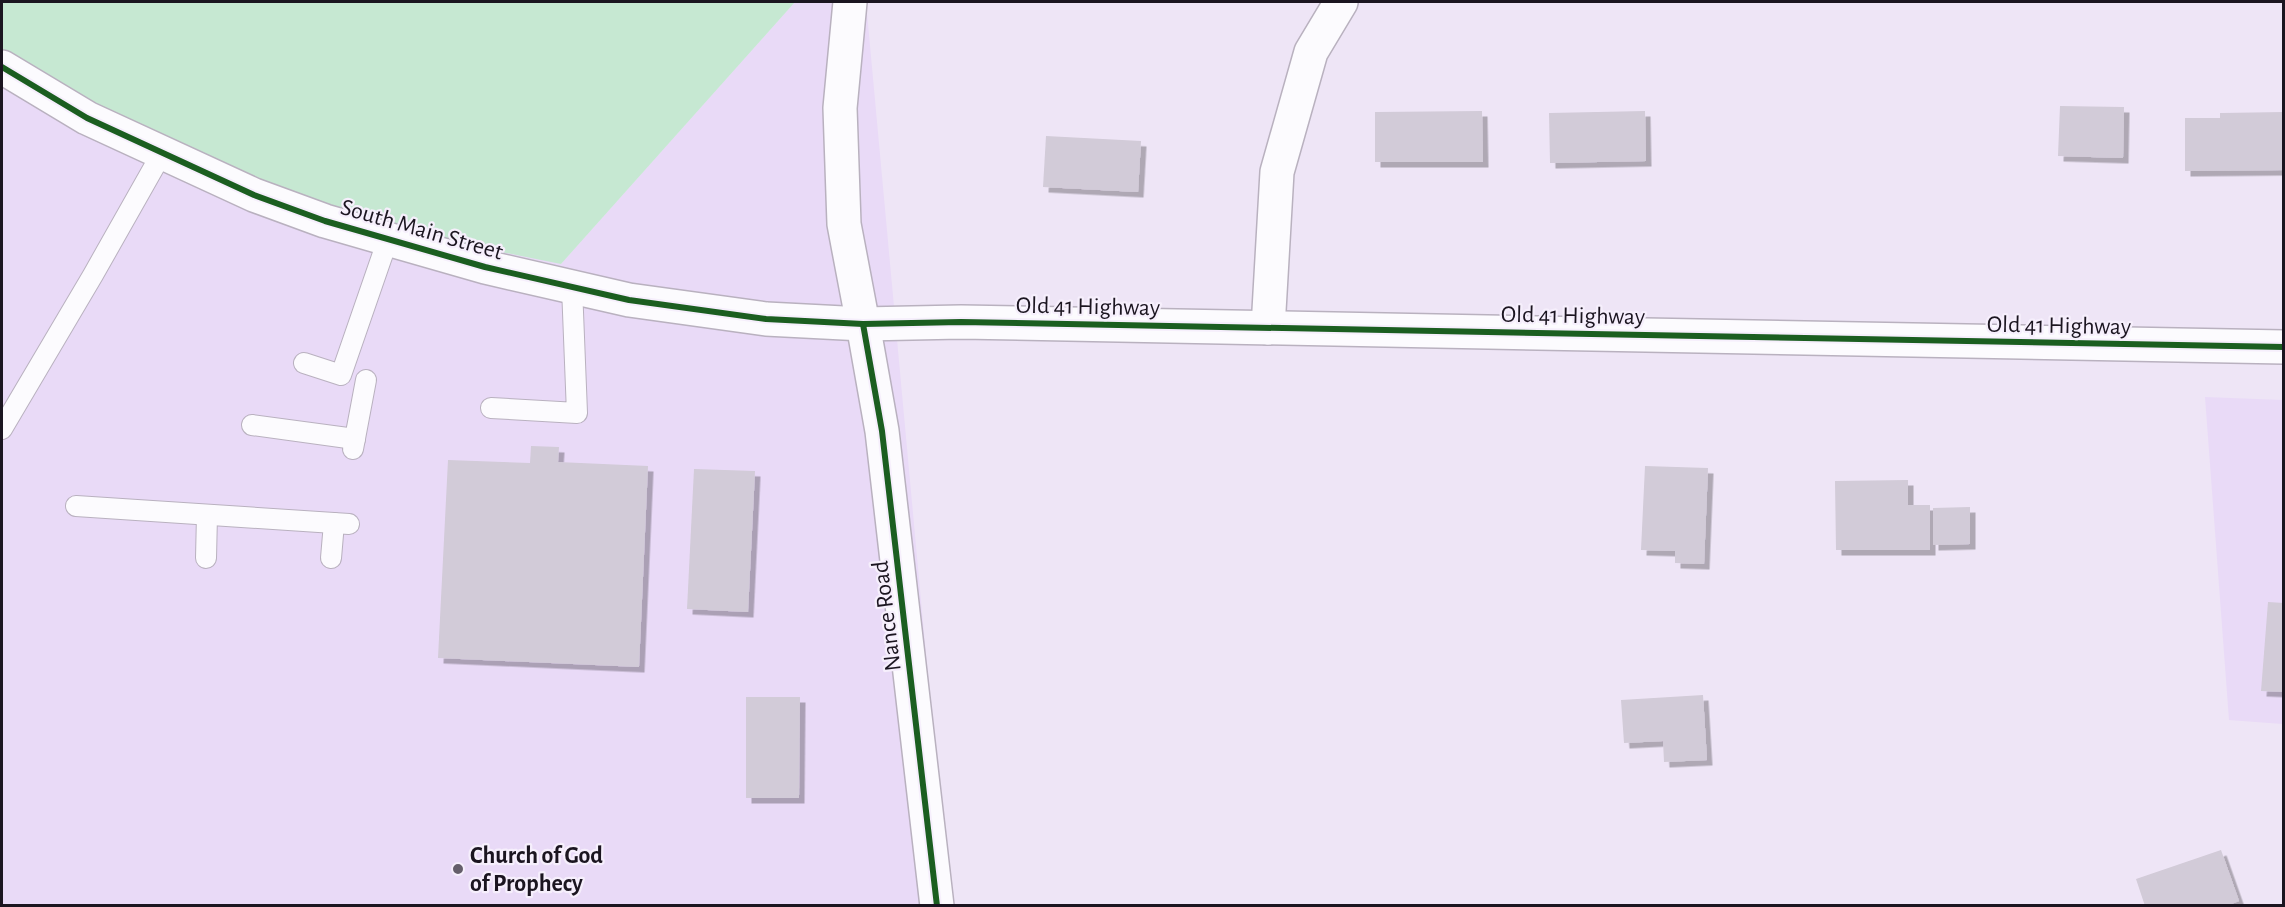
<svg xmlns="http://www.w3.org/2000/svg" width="2285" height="907" viewBox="0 0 2285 907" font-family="'Alegreya Sans',sans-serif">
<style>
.built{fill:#e9daf7}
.green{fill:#c6e8d2}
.building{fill:#d2cbd8;filter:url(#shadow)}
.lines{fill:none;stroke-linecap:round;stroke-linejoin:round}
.lane-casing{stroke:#b9b1bf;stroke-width:22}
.street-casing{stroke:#b9b1bf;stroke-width:36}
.secondary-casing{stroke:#b9b1bf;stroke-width:36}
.lane{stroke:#fcfbfe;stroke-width:20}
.street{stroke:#fcfbfe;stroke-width:33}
.secondary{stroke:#fcfbfe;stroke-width:33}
.cycleway-casing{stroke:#f6effc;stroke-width:10}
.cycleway{stroke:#1b5e20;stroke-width:6}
.poi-dot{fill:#655e6b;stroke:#f6effc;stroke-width:2}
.labels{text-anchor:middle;stroke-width:4.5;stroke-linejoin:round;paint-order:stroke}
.street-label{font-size:24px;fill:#1b1520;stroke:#f6effc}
.poi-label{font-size:24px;font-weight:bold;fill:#1b1520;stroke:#f6effc;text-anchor:start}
</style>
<defs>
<filter id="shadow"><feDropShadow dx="5.5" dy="5.5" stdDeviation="0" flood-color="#0004"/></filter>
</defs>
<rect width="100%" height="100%" fill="#eee5f6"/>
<!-- built -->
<g class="built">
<polygon points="795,2 866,2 949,905 2,905 2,66 561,264"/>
<polygon points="2205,397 2283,400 2283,724 2229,720"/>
</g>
<!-- green -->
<polygon class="green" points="2,2 795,2 561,264 248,201 2,66"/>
<!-- building -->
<g class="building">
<polygon points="2060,106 2124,107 2123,158 2058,156"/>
<polygon points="1482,111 1483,162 1375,162 1375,112"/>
<polygon points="1645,111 1646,161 1550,163 1549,113"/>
<polygon points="2284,112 2284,170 2185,171 2185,118 2220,118 2220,113"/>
<polygon points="1046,136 1141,141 1138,192 1043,187"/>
<polygon points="531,446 559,447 558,462 648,466 639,667 438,658 448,460 530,463"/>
<polygon points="1645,466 1708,468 1704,564 1675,563 1675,551 1641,550"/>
<polygon points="694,469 755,471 748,612 687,609"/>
<polygon points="1908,480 1908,505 1930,505 1930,550 1836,550 1835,481"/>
<polygon points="1970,507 1970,544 1933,545 1933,508"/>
<polygon points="2268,602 2284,603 2284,692 2261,691"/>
<polygon points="1703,695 1707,760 1664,762 1663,741 1624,743 1621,700"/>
<polygon points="746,697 800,697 799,798 746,798"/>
<polygon points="2221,850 2239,901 2226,906 2145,906 2136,879"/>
</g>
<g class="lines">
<defs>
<g id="lane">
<polyline points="304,363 341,375 388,239"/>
<polyline points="491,408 577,413 572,287"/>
<polyline points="252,425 355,439"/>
<polyline points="2,429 93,275 162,153"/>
<polyline points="353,449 366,380"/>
<polyline points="76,506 349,524"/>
<polyline points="206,558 207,515"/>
<polyline points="331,558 334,523"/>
</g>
<g id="street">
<polyline points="850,2 840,108 844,224 863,324"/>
<polyline points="1268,328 1277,172 1311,52 1341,2"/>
</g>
<g id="secondary">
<polyline points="2,67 87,118 254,195 325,221 485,267 629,300 766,319 863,324 961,322 2284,347"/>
<polyline points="863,324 882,431 937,906"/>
</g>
</defs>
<!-- lane casing -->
<use href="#lane" class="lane-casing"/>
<!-- street casing -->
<use href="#street" class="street-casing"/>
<!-- secondary casing -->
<use href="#secondary" class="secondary-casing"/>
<!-- lane -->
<use href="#lane" class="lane"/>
<!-- street -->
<use href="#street" class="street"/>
<!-- secondary -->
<use href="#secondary" class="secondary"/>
<defs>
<g id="cycleway">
<polyline points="2,67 87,118 254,195 325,221 485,267 629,300 766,319 863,324 961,322 2284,347"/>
<polyline points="863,324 882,431 937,906"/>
</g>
</defs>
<!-- cycleway casing -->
<use href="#cycleway" class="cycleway-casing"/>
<!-- cycleway -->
<use href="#cycleway" class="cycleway"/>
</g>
<!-- markers -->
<circle class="poi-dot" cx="458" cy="869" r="6"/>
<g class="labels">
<!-- street labels -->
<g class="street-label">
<text transform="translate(422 229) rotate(16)" y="8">South Main Street</text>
<text transform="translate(1088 306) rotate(1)" y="8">Old 41 Highway</text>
<text transform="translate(1573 315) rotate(1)" y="8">Old 41 Highway</text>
<text transform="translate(2059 325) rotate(1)" y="8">Old 41 Highway</text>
<text transform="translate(886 616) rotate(-97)" y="8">Nance Road</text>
</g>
<!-- poi labels -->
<g class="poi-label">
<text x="470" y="863">Church of God<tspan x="470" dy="28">of Prophecy</tspan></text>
</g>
</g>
<!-- border -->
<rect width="2285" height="907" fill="none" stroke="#1b1520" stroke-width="6"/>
</svg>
